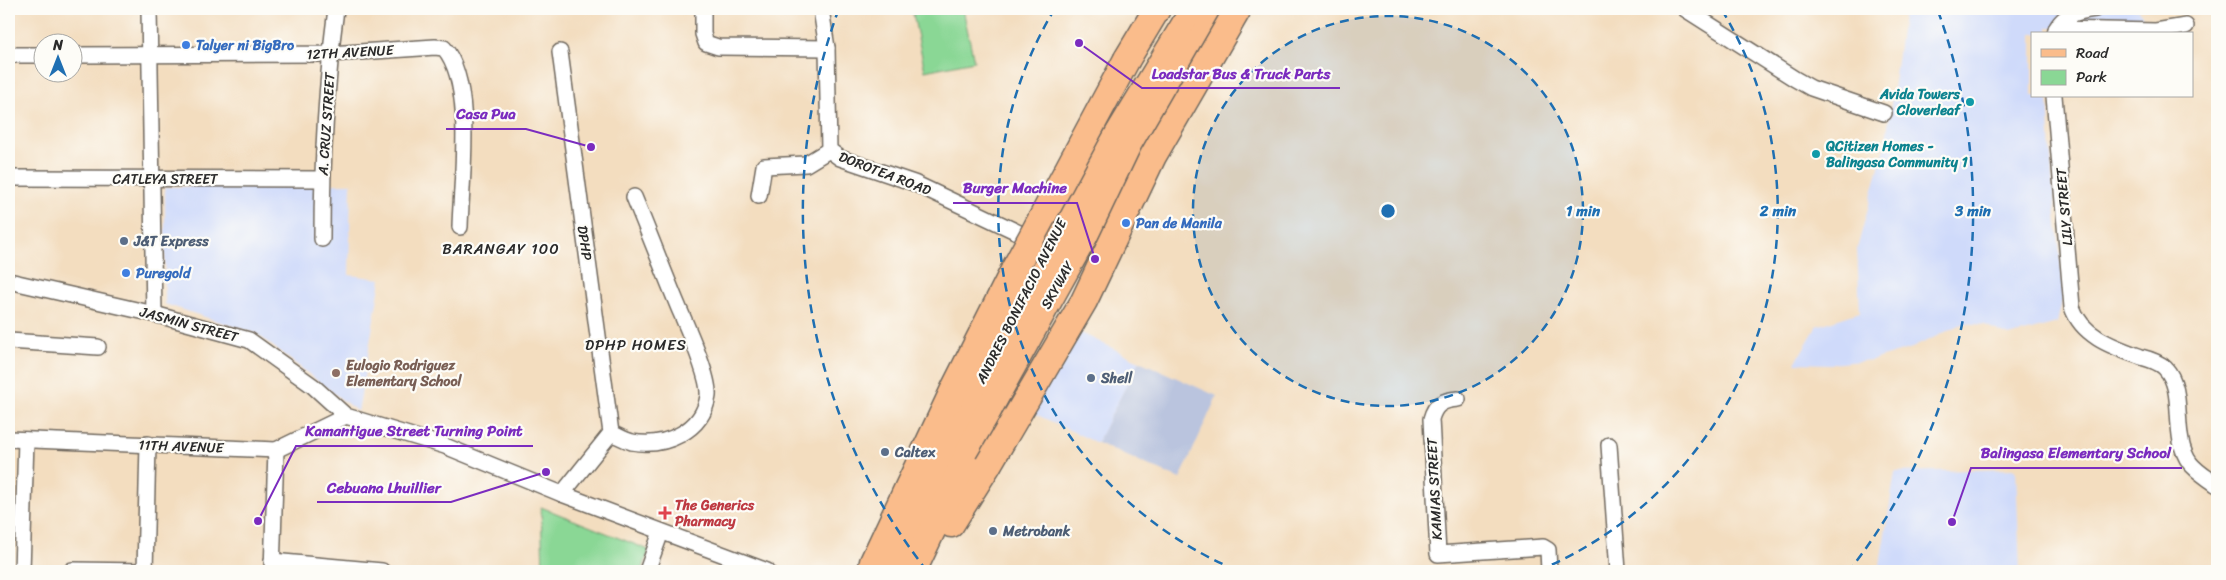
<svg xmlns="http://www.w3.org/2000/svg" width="2226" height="580" viewBox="0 0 2226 580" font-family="Sriracha,sans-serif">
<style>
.built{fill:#cfdafa}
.industrial{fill:#bac4de}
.green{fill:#8ad795;stroke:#5a8160}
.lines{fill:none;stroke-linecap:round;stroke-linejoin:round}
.street-casing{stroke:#71695f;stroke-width:18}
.primary-casing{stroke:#71695f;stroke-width:25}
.highway-casing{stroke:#71695f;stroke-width:29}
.street{stroke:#fff;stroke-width:15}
.primary{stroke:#fabc8b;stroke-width:22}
.highway{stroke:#fabc8b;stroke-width:26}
.highway-bridge-casing{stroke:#71695f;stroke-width:29;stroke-linecap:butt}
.highway-bridge{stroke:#fabc8b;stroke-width:26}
.ring{fill:none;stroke:#1f6fb2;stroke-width:2.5;stroke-dasharray:9 6}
.shop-dot{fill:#3f7fe0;stroke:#fdfcf7;stroke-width:2}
.culture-dot{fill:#0f9aa8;stroke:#fdfcf7;stroke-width:2}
.service-dot{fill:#5c6f8a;stroke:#fdfcf7;stroke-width:2}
.education-dot{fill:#8d6e63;stroke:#fdfcf7;stroke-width:2}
.health-dot{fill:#e0444e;stroke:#fdfcf7;stroke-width:2}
.labels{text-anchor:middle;stroke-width:4.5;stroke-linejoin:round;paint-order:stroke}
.shop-label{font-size:14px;font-weight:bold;fill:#366cbe;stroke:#fdfcf7;text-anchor:start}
.street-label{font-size:14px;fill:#2b2b2b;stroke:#fdfcf7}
.culture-label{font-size:14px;font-weight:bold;fill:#0d838f;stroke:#fdfcf7;text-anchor:end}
.service-label{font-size:14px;font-weight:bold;fill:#4e5e75;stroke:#fdfcf7;text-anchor:start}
.education-label{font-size:14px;font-weight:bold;fill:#785e54;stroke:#fdfcf7;text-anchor:start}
.health-label{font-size:14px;font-weight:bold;fill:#be3a42;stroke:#fdfcf7;text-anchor:start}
.neighbourhood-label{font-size:15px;letter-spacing:1px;fill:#2b2b2b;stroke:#fdfcf7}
.centre{fill:#1f6fb2;stroke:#fdfcf7;stroke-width:2.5}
.ring-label{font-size:15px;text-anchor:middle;font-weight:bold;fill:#1f6fb2;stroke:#fdfcf7;stroke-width:4.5;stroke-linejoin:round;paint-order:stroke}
.leader{fill:none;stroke:#7b2cbf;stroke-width:2}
.callout-dot{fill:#7b2cbf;stroke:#fdfcf7;stroke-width:2}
.callout-label{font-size:15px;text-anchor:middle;font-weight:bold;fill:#7b2cbf;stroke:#fdfcf7;stroke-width:4.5;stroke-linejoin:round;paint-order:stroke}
</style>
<rect width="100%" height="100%" fill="#fdfcf7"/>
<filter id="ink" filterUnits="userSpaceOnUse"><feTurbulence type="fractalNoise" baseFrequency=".02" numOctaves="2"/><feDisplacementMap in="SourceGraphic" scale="10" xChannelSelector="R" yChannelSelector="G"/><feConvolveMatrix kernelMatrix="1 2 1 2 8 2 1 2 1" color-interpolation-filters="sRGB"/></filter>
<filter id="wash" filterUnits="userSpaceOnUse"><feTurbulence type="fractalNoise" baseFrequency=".0096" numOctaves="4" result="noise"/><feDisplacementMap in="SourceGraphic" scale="20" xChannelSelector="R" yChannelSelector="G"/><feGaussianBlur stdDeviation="1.12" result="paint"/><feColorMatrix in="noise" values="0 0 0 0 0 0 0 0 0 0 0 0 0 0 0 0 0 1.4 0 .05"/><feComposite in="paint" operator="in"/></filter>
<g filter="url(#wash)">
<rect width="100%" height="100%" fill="#f3ddbf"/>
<!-- built -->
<g class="built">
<polygon points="1904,9 2139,9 2147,28 2048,27 2048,34 2032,34 2032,96 2048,96 2052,177 2064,293 2057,323 2009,336 1985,325 1964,323 1912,348 1872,360 1830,364 1795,363 1817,326 1860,312 1857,249 1886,141"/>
<polygon points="351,184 349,275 381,279 358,412 257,334 165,304 165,187"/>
<polygon points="1071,328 1139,361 1097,443 1029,411"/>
<polygon points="2016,469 2020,571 1879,571 1895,472"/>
</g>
<!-- industrial -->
<polygon class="industrial" points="1139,361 1217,396 1180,479 1097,443"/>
<!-- green -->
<g class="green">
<polygon points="912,9 963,9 974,61 925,71"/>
<polygon points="541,507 649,550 642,571 543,571"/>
</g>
</g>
<g filter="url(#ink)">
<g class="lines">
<defs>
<g id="street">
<polyline points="149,9 154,314"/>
<polyline points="703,9 703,34 706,43 718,47 827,48"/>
<polyline points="821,9 827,48 829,150 840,158 914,183 1036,241"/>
<polyline points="1685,9 1795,79 1811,88 1884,113"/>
<polyline points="2056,29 2156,31 2186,26"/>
<path d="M2055,34C2059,15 2079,11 2095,9"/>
<polyline points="560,52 611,433 562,494"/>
<polyline points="9,55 42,55"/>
<path d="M72,55L330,54L435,47L444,48C475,84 461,181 460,227"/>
<path d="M2054,96L2072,307C2082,337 2114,347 2141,357C2149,359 2159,362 2165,368C2187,391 2170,436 2190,463C2197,472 2208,478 2217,485"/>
<polyline points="9,178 322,179"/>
<polyline points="759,196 764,166 806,164 829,150"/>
<path d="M322,239C322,162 326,85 336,9"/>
<polyline points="9,281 154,314 249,340 313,386 346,416 445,446 562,494 767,571"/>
<polyline points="9,341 98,347"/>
<path d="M1458,399C1443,400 1435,404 1431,419L1438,554L1543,547L1548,550L1549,571"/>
<path d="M611,433C618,436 625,440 632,442C665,448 703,431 708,396C710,377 686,325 678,306C663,270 649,233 634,197"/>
<polyline points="9,439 276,450 346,416"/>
<polyline points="1609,445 1618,571"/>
<polyline points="272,561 382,571"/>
<polyline points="72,570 145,571"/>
<polyline points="22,571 26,440"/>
<polyline points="145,571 148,444"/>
<polyline points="272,571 276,450"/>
<polyline points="647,571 661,532"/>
</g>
<polyline id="primary" points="951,436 985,369"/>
<g id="highway">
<polyline points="1127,59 1157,9"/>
<polyline points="981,387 1083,192 1194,9"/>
<polyline points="951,524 988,465"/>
<polyline points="871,571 873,562 956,385 1015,268"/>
<polyline points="890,571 964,422"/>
<polyline points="913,571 991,405 1104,201 1220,9"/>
</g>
</defs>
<!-- street casing -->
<use href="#street" class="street-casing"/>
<!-- primary casing -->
<use href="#primary" class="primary-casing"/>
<!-- highway casing -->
<use href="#highway" class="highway-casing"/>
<!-- street -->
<use href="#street" class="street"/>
<!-- primary -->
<use href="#primary" class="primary"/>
<!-- highway -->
<use href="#highway" class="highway"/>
<defs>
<g id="highway-bridge">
<polyline points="1015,268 1127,59"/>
<polyline points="988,465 1084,301 1153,156 1238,9"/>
</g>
</defs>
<!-- highway-bridge casing -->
<use href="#highway-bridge" class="highway-bridge-casing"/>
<!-- highway-bridge -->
<use href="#highway-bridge" class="highway-bridge"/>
</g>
</g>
<!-- distance rings -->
<circle cx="1388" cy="211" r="195" fill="#1f6fb2" fill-opacity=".12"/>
<g class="ring">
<circle cx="1388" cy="211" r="195"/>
<path d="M1236 570A390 390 0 0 1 1054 10M1722 10A390 390 0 0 1 1540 570"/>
<path d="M927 571A585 585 0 0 1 838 11M1938 11A585 585 0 0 1 1849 571"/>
</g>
<!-- markers -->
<g class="shop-dot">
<circle cx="186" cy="45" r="5"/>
<circle cx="1126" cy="223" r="5"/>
<circle cx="126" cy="273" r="5"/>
</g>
<g class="culture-dot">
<circle cx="1970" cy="102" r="5"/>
<circle cx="1816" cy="154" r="5"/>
</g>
<g class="service-dot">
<circle cx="124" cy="241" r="5"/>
<circle cx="1091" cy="378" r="5"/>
<circle cx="885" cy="452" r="5"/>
<circle cx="993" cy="531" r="5"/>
</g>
<circle class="education-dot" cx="336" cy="373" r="5"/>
<path class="health-dot" d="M662.5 505.5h5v5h5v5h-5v5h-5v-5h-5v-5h5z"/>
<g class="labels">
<!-- shop labels -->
<g class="shop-label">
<text x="196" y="50">Talyer ni BigBro</text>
<text x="1136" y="228">Pan de Manila</text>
<text x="136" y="278">Puregold</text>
</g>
<!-- street labels -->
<g class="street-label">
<text transform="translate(350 52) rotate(-3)" y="5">12TH AVENUE</text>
<text transform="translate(326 124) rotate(-86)" y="5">A. CRUZ STREET</text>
<text transform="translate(885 173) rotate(21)" y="5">DOROTEA ROAD</text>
<text x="165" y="184">CATLEYA STREET</text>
<text transform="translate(2064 207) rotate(-95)" y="5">LILY STREET</text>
<text transform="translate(585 243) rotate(82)" y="5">DPHP</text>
<text transform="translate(1057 285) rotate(-61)" y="5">SKYWAY</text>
<text transform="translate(1021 301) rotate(-63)" y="5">ANDRES BONIFACIO AVENUE</text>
<text transform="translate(189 324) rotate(15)" y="5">JASMIN STREET</text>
<text transform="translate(181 446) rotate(2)" y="5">11TH AVENUE</text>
<text transform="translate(1434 489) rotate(-93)" y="5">KAMIAS STREET</text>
</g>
<!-- culture labels -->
<g class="culture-label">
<text x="1960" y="99">Avida Towers<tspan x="1960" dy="16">Cloverleaf</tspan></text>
<text x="1826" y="151" text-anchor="start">QCitizen Homes -<tspan x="1826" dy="16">Balingasa Community 1</tspan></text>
</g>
<!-- service labels -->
<g class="service-label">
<text x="134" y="246">J&amp;T Express</text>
<text x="1101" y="383">Shell</text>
<text x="895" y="457">Caltex</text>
<text x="1003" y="536">Metrobank</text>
</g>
<!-- education labels -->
<g class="education-label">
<text x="346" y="370">Eulogio Rodriguez<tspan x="346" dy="16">Elementary School</tspan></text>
</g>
<!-- health labels -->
<g class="health-label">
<text x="675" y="510">The Generics<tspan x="675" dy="16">Pharmacy</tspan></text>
</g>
<!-- neighbourhood labels -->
<g class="neighbourhood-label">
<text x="501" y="254">BARANGAY 100</text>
<text x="636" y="350">DPHP HOMES</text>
</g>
</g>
<circle cx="1388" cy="211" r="8" class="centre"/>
<g class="ring-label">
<text x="1583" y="216">1 min</text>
<text x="1778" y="216">2 min</text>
<text x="1973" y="216">3 min</text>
</g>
<!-- callouts -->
<path class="leader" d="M1079 43L1142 88H1340M591 147L526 129H446M1095 259L1077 203H953M258 521L296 446H533M1952 522L1971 468H2182M546 472L451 502H317"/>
<g class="callout-dot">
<circle cx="1079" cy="43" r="5"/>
<circle cx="591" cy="147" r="5"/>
<circle cx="1095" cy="259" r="5"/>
<circle cx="258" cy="521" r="5"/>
<circle cx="1952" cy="522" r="5"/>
<circle cx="546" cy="472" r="5"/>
</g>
<g class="callout-label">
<text x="1241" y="79">Loadstar Bus &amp; Truck Parts</text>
<text x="486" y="119">Casa Pua</text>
<text x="1015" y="193">Burger Machine</text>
<text x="414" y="436">Kamantigue Street Turning Point</text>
<text x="2076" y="458">Balingasa Elementary School</text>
<text x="384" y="493">Cebuana Lhuillier</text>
</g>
<!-- margin -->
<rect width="2226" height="580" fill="none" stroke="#fdfcf7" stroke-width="30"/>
<!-- legend -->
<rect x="2031" y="32" width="162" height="65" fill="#fdfcf7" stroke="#a9a8a5"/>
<rect x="2041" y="49" width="25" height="8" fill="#fabc8b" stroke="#a9a8a5"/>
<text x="2076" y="58" font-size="15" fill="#2b2b2b">Road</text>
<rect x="2041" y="70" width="25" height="15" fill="#8ad795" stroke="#a9a8a5"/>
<text x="2076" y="82" font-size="15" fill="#2b2b2b">Park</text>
<!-- north arrow -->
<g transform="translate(58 58)"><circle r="24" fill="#fdfcf7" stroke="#a9a8a5"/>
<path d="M0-4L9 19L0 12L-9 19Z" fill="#1f6fb2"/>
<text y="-8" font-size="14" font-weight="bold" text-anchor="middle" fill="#2b2b2b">N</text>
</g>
</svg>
